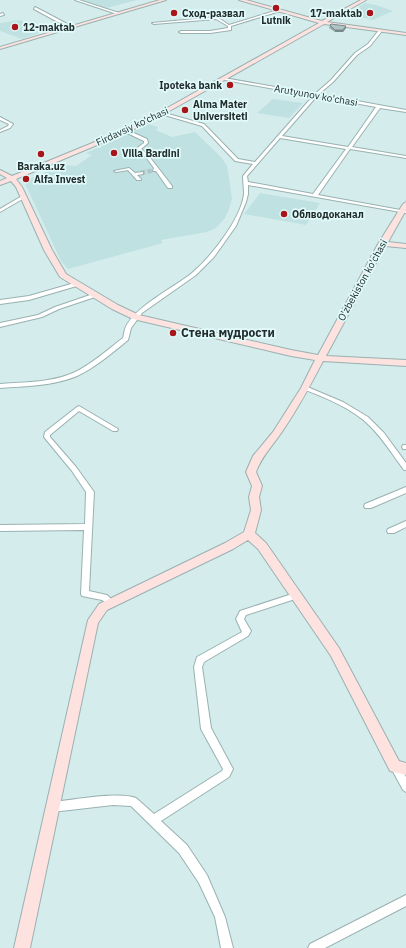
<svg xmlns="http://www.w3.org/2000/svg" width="406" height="948" viewBox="0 0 406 948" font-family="'IBM Plex Sans',sans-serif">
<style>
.built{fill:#c0e1e1}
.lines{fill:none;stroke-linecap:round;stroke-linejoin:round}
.street-tunnel{stroke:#b1c6c6;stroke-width:4.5;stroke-dasharray:4.5 2;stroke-linecap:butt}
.street-casing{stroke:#99b1b0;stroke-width:2}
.secondary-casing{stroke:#99b1b0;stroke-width:2}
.street{fill:#fff;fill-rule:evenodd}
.secondary{fill:#fde2e0;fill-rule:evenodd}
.wall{fill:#95a9a9}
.shaded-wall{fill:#798a8a}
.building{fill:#adc5c5;stroke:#798a8a}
.poi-dot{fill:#a91419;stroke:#e1fafa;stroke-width:1.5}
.labels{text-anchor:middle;stroke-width:3.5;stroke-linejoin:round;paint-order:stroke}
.far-poi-label{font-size:10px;font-weight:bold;fill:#232c2c;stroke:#e1fafa;text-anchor:start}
.far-street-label{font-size:10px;fill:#232c2c;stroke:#e1fafa}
.poi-label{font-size:12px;font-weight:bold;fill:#232c2c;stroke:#e1fafa;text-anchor:start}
</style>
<rect width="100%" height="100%" fill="#d4edec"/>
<!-- built -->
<g class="built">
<polygon points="82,0 137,0 107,8"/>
<polygon points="365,3 376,5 393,11 373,20 348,14"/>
<polygon points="20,20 39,33 22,39 0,31 0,23"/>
<polygon points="273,99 303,103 289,118 257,113"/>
<polygon points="149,124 158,127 156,130 172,137 195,132 221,157 227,166 229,177 232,199 229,209 225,218 216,228 207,232 161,240 163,243 68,269 61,261 24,181 63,165 76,166 92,155 86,153"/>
<polygon points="260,193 320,203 306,225 244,214"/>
</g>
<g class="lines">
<!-- street-tunnel -->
<polyline class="street-tunnel" points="141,173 155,170"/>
<defs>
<g id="street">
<polygon points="75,0 79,0 119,13 117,14"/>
<polygon points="35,7 71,26 72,27 69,28 34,9"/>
<polygon points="278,10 280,11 231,26 231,30 210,33 181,33 179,32 181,31 210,31 228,28 228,26 216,19 154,24 152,23 217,17 229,25"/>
<polygon points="3,13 4,15 0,16 0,14"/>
<path d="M379,30L382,31L370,46L357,55L333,82L319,94L406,110V112L380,108L352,147L406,156V158L350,149L318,195L406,211V213L248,185V194L246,202L236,226L214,257L196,275L142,313L131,328L128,340C112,353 96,367 77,376C53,386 26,386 0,388V384C24,382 50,383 73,373C91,365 107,350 123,338C124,335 124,332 125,329C132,308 175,287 192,273C211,257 241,219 244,194C244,188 243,182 243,176L253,164L235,161L202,126L161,114V112L204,124L238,159L255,162L313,96L225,80L224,78L315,94L331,80L355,53L368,44ZM317,96L376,107L348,147L282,136ZM280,138L346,149L313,194L248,182L247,176Z"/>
<polygon points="0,117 13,124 10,128 0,132 0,130 8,126 9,124 0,120"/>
<polygon points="125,130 127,130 147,139 148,143 141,149 148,155 172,186 172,188 168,188 156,171 153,171 154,168 146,157 136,149 144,143 144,141 125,132"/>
<polygon points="129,168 135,173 143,172 143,174 137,175 141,179 141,180 137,180 128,170 116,172 114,171"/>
<polygon points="22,196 26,197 0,212 0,209"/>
<polygon points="78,282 80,283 80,285 29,300 0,304 0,300 29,296"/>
<polygon points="96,293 99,295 98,296 59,309 42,317 0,327 0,323 38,315 55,307"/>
<path d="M305,386L343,402L368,417L384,433L406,463V470H404C393,455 383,439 370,426C352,408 326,398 303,389L302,388Z"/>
<polygon points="79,406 118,429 117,431 113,431 79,411 50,435 50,437 76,467 94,492 89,591 107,595 115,603 114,605 111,606 102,600 82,596 81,594 84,530 0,531 0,525 85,524 86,492 72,471 44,437 45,432 77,407"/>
<polygon points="403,445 406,445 406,449 403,449 402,447"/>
<polygon points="406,487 406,493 371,508 365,508 364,506 365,504"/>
<polygon points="406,521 406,527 394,533 388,533 387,531 388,529"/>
<path d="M295,593L298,594L299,596L298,598L246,615L244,619L251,631L248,636L204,662L202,667L211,728L233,769L229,777L161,821L187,845L207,875L225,917L233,948H221L215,917L199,883L179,853L131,806L113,805L52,812L49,810L47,807L49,804L52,802C72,800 120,791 136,798L154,814L222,771L223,769L201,729L194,667L197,657L242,632L236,619L240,611Z"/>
<polygon points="395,761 398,763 406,777 406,792 403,790 390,766 392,763"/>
<polygon points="406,895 406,906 325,948 308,948 310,944"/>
</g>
<g id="secondary">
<polygon points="160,0 166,0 0,49 0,47"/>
<path d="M239,0H246L322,21L361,0H366L327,22L406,33V35L324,24L164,114L128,132L16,179L22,187L52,250L66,274L118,305L139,315L291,350L318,355L378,244L403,204L406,202V210L388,242L406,244V248L385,246L326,356L406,360V366L323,361C310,386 296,412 279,436C270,449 262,456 256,472L262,486L259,497L261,510L255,533L266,543L339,648L399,761L406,763V775L390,771L331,656L258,549L248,540L233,549L107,610L98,623L30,948H14L88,620L99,604L225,543L244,532L251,510L249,497L252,486L246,472L253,456L273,432L301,388L315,360L291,356L133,319L112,309L60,277L44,250L16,187L11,181L0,185V181L7,178L0,174V170L12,176L124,130L160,112L319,23Z"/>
</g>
</defs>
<!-- street casing -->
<use href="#street" class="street-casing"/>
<!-- secondary casing -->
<use href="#secondary" class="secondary-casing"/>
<!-- street -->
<use href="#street" class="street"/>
<!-- secondary -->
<use href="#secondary" class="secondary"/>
</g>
<!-- wall -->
<polygon class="wall" points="330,25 346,26 346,28 343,32 335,32 329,28"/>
<!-- shaded-wall -->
<polygon class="shaded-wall" points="346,26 346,28 343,32 335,32 335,30"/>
<!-- building -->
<polygon class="building" points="331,24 346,26 343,30 335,30 330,25"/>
<!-- markers -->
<g class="poi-dot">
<circle cx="276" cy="8" r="4"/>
<circle cx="174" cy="13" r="4"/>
<circle cx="370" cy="13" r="4"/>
<circle cx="15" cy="27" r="4"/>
<circle cx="230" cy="85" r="4"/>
<circle cx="185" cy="110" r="4"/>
<circle cx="114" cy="153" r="4"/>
<circle cx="41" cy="154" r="4"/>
<circle cx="26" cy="179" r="4"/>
<circle cx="284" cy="214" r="4"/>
<circle cx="173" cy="333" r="4"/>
</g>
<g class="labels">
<!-- far-poi labels -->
<g class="far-poi-label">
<text x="182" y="17">Сход-развал</text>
<text x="362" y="17" text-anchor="end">17-maktab</text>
<text x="276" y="24" text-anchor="middle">Lutnik</text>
<text x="23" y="31">12-maktab</text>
<text x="222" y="89" text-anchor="end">Ipoteka bank</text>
<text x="193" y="108">Alma Mater<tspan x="193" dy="12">Universiteti</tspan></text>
<text x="122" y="157">Villa Bardini</text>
<text x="41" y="170" text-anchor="middle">Baraka.uz</text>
<text x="34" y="183">Alfa Invest</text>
<text x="292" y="218">Облводоканал</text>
</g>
<!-- far-street labels -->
<g class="far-street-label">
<text transform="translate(316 95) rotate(10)" y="4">Arutyunov ko'chasi</text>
<text transform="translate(132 126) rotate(-25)" y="4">Firdavsiy ko'chasi</text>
<text transform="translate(362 280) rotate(-61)" y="4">O'zbekiston ko'chasi</text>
</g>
<!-- poi labels -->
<g class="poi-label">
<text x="181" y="337">Стена мудрости</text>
</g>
</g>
</svg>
